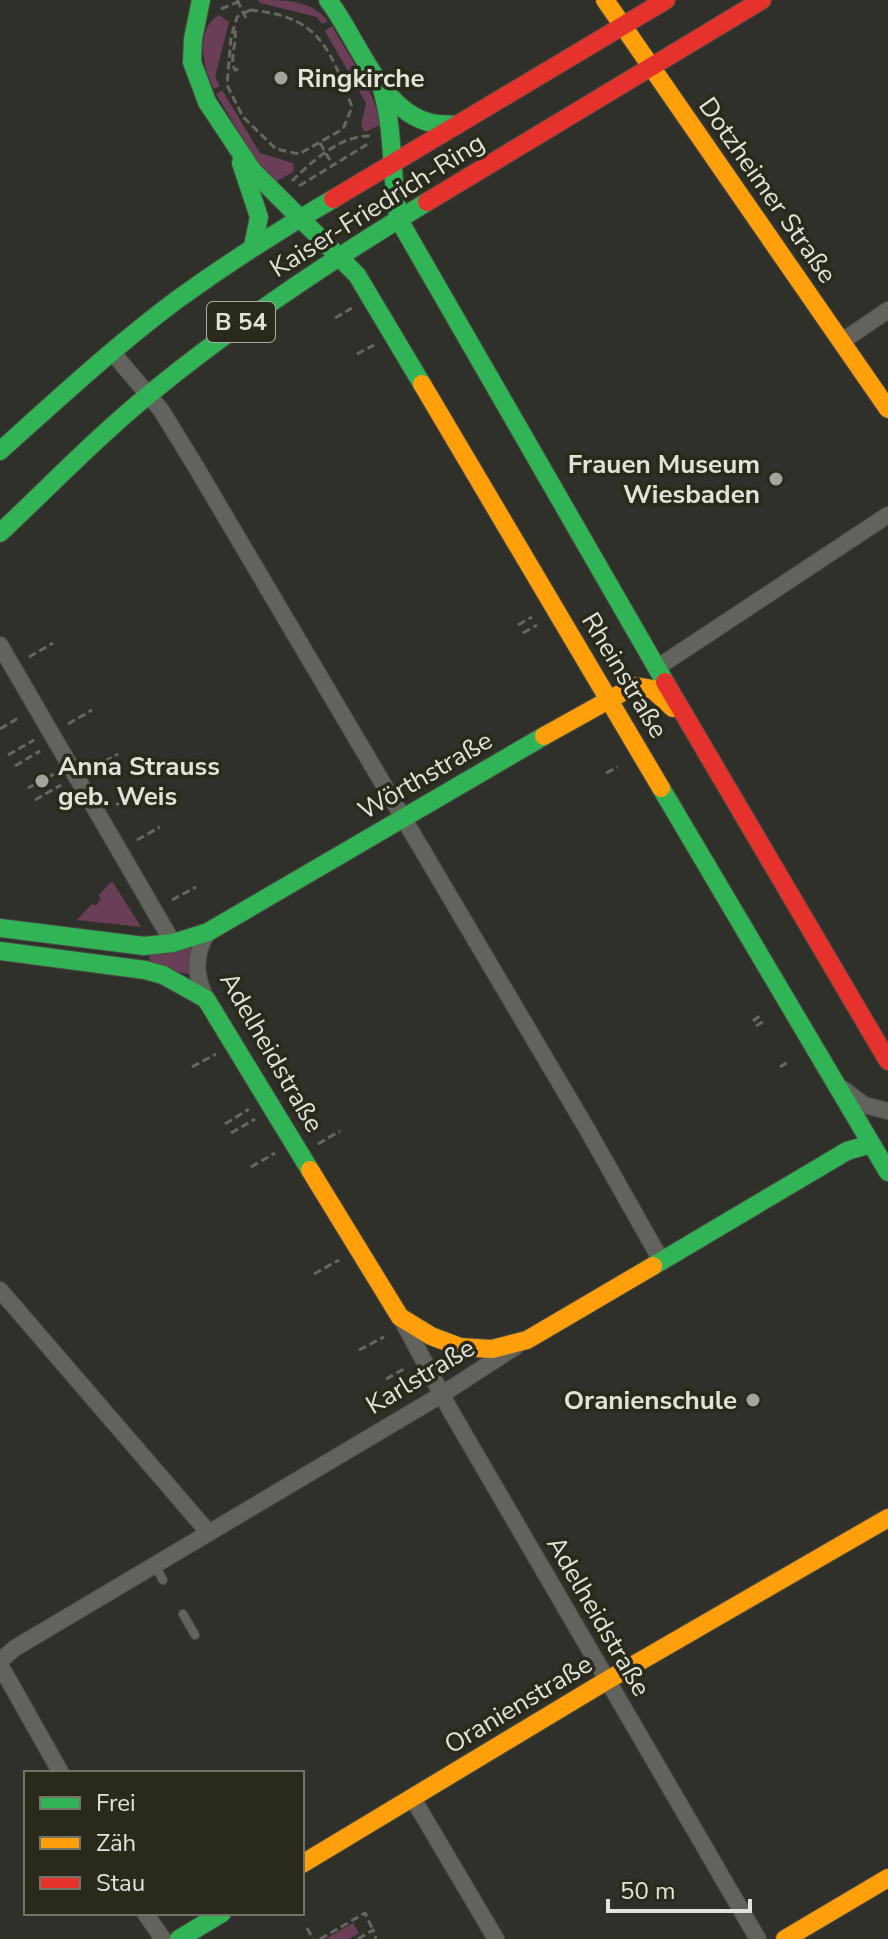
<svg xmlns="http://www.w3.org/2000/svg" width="888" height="1939" viewBox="0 0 888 1939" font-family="'Nunito Sans',sans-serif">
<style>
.green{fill:#6b3e57}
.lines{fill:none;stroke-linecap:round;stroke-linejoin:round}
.lane-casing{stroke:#4b4c46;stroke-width:10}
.street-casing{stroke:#4b4c46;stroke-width:18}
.fast-casing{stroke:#4b4c46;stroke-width:20}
.slow-casing{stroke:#4b4c46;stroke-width:20}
.jam-casing{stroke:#4b4c46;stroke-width:20}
.path{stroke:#676762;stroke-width:3;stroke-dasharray:8 4;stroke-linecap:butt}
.lane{stroke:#63635e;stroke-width:8}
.street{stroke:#63635e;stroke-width:16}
.fast{stroke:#30b455;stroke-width:18}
.slow{stroke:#ff9f0a;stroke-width:18}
.jam{stroke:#e5322d;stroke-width:18}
.poi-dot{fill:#a3a49c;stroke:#29291c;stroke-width:3}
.labels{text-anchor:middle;stroke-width:7;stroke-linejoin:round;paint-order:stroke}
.shield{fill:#29291c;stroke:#aaaaa1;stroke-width:2}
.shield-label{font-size:24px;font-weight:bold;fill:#e1e2da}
.poi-label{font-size:26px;font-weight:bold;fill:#e1e2da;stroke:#29291c;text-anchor:start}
.street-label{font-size:26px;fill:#e1e2da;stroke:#29291c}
</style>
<rect width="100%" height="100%" fill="#2f3029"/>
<!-- green -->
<g class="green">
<path d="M258,0C288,0 310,0 328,21L322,24L317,17L260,3Z"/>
<path d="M219,15L229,22L215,77L220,86L214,89C203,69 194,29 219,15Z"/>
<path d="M332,26C347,53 377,94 380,125L365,132L361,126L366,103L325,31Z"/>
<polygon points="222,90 260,153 293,163 294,171 276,182 257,162 216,94"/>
<polygon points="112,881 141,927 77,920 92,904 96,906 101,898 98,896"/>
<polygon points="193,947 191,975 150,965 149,950"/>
<polygon points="353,1923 359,1933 349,1939 325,1939"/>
</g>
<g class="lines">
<defs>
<g id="lane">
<polyline points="155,1565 163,1580"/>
<polyline points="183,1614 195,1635"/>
</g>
<g id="street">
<polyline points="841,342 888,310"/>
<polyline points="112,352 161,410 196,467 587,1129 662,1262"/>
<polyline points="0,645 173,943"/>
<polyline points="658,667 888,515"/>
<path d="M206,999C195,975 193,955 208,932"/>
<polyline points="843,1089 864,1105 888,1111"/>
<polyline points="0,1290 209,1533"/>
<polyline points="401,1318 449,1408 758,1939"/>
<polyline points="0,1661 15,1648 441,1395 515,1347"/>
<polyline points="0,1665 61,1773"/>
<polyline points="412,1797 496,1939"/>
<polyline points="145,1913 163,1939"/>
</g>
<g id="fast">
<polyline points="201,0 193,39 192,62 207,102 252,170 357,275 422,384"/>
<path d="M328,0C357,37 381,113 432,123C440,125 449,124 457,125"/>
<path d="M381,86C395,130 390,175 399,220L665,682"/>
<polyline points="241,163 259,217 253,246"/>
<path d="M0,451C58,399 115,346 178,299C228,263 279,230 333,199"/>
<path d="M0,533C50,486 99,435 152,392C239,321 331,260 427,202"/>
<polyline points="661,788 888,1172"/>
<polyline points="0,928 144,946 173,943 208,932 544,736"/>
<polyline points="0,951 145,970 163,975 206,999 310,1170"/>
<polyline points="653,1266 847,1151 871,1144"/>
<polyline points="179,1939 222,1913"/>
</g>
<g id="slow">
<polyline points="605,0 888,409"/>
<polyline points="422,384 661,788"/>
<polyline points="544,736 634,686 652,689 673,708"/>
<polyline points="310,1170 400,1317 431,1336 460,1347 492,1349 527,1340 653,1266"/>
<polyline points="302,1864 606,1681 888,1518"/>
<polyline points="785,1939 888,1878"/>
</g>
<g id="jam">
<polyline points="333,199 666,0"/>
<polyline points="427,202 762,0"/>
<polyline points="665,682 888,1061"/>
</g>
</defs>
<!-- lane casing -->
<use href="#lane" class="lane-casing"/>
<!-- street casing -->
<use href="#street" class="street-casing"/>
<!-- fast casing -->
<use href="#fast" class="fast-casing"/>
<!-- slow casing -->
<use href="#slow" class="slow-casing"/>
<!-- jam casing -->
<use href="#jam" class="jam-casing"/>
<!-- path -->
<g class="path">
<polyline points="237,0 246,18"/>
<polyline points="221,9 243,0"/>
<path d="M250,10C319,16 330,48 352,107L343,129L299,154L276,149L243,117L227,85L231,37L237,17Z"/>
<path d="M235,30C237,44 229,58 235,70L239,69"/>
<polyline points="320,143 332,164"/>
<path d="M292,181C311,162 341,135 370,136"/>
<polyline points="299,186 371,142"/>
<polyline points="335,318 352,308"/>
<polyline points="357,354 374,345"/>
<polyline points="518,625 532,617"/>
<polyline points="523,633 537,625"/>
<polyline points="29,657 53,643"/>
<polyline points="68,724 92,710"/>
<polyline points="0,729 20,717"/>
<polyline points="8,755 34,740"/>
<polyline points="15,766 40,751"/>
<polyline points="94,767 118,754"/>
<polyline points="606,773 618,767"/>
<polyline points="28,788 54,774"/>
<polyline points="35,800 61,785"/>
<polyline points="116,805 140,792"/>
<polyline points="137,840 160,827"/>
<polyline points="172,900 196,887"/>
<polyline points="753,1021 761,1015"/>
<polyline points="756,1026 764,1021"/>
<polyline points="192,1067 216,1054"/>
<polyline points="780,1067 788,1062"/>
<polyline points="225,1124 249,1109"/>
<polyline points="231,1133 255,1119"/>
<polyline points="318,1144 340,1131"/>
<polyline points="251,1167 275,1153"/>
<polyline points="314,1274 339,1260"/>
<polyline points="359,1350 384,1337"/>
<polyline points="386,1379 404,1369"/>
<polyline points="307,1928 313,1939"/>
<polyline points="320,1939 365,1913 373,1930"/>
<polyline points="358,1939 373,1930 376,1939"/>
</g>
<!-- lane -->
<use href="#lane" class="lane"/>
<!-- street -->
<use href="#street" class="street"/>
<!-- fast -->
<use href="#fast" class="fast"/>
<!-- slow -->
<use href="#slow" class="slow"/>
<!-- jam -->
<use href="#jam" class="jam"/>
</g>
<!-- markers -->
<g class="poi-dot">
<circle cx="281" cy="78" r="8"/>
<circle cx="776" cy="479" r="8"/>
<circle cx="42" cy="781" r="8"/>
<circle cx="753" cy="1400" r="8"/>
</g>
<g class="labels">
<!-- shield labels -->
<rect class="shield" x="207" y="302" width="68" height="40" rx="6"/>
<g class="shield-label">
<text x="241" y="330">B 54</text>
</g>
<!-- poi labels -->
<g class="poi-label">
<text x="297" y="87">Ringkirche</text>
<text x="760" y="473" text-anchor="end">Frauen Museum<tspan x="760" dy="30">Wiesbaden</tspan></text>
<text x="58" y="775">Anna Strauss<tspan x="58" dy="30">geb. Weis</tspan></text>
<text x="737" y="1409" text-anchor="end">Oranienschule</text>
</g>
<!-- street labels -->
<g class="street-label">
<text transform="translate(768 190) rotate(55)" y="9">Dotzheimer Straße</text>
<text transform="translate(377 205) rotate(-32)" y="9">Kaiser-Friedrich-Ring</text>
<text transform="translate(625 675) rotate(59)" y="9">Rheinstraße</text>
<text transform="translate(425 775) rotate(-30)" y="9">Wörthstraße</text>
<text transform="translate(272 1052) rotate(60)" y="9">Adelheidstraße</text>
<text transform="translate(420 1376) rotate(-31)" y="9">Karlstraße</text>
<text transform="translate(599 1616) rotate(60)" y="9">Adelheidstraße</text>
<text transform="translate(518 1704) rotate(-31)" y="9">Oranienstraße</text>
</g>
</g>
<!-- legend -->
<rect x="24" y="1771" width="280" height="144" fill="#29291c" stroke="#737368" stroke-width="2"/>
<rect x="40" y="1797" width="40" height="12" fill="#30b455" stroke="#737368" stroke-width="2"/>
<text x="96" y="1811" font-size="24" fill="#e1e2da">Frei</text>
<rect x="40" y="1837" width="40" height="12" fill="#ff9f0a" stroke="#737368" stroke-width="2"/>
<text x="96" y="1851" font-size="24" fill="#e1e2da">Zäh</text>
<rect x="40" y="1877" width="40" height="12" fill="#e5322d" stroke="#737368" stroke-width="2"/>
<text x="96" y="1891" font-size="24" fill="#e1e2da">Stau</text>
<!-- scale -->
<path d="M608 1899v12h142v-12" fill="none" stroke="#e1e2da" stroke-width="4"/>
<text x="620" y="1899" font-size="24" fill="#e1e2da" stroke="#29291c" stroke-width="6" paint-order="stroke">50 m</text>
</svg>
